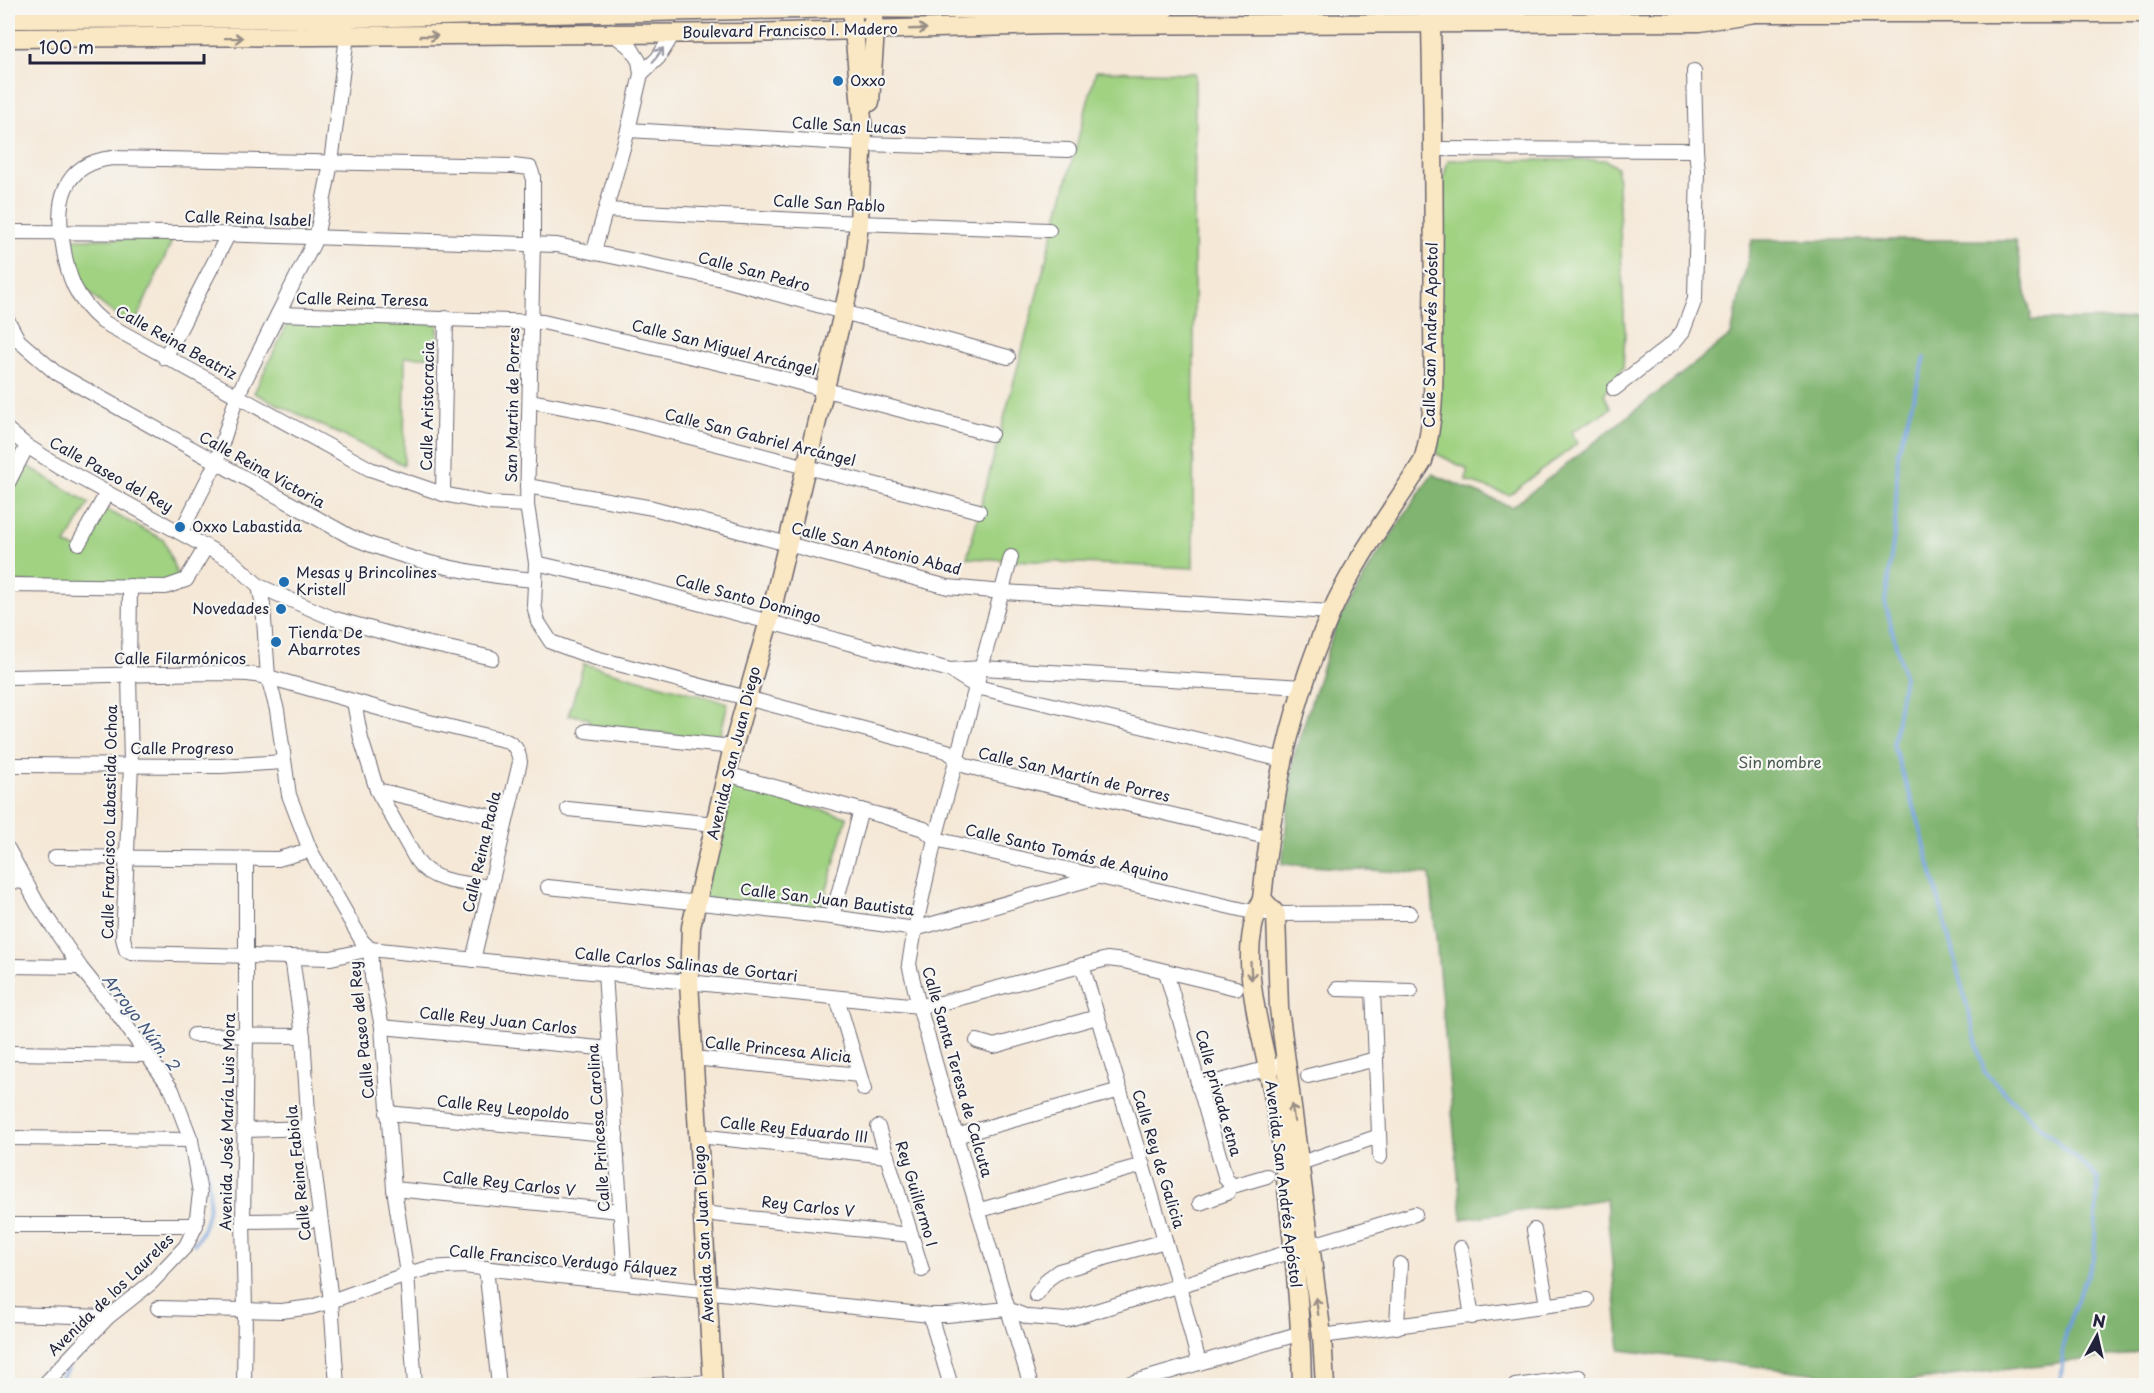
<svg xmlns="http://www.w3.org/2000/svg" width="2154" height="1393" viewBox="0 0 2154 1393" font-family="'Playpen Sans',sans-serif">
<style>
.green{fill:#a0d282;stroke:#617a5e;stroke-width:1.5}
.forest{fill:#80b470;stroke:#516b56;stroke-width:1.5}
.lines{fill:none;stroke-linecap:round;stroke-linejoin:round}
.stream{stroke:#6f9fd9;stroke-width:4}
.street-casing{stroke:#6c6772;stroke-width:16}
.secondary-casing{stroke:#6c6772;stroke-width:21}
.street{stroke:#fff;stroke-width:14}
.secondary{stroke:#fae7c3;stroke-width:18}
.oneway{stroke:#998e86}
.oneway2{stroke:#9c9ca7}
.poi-dot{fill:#1f6fb2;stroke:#f6f6f2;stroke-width:2}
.labels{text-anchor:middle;stroke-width:4.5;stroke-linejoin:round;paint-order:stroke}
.street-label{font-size:15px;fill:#22223b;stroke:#f6f6f2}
.poi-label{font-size:15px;fill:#22223b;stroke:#f6f6f2;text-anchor:start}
.park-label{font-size:15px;fill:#485750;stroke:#f6f6f2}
.water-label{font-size:16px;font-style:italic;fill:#41547a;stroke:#f6f6f2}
</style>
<rect width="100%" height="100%" fill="#f6f6f2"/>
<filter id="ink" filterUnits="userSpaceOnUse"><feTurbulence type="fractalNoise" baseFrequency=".0167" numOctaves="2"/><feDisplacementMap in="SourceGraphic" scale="12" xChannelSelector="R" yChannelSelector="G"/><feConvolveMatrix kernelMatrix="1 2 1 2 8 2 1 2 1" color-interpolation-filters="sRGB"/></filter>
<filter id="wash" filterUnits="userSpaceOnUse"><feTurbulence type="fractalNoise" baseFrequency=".008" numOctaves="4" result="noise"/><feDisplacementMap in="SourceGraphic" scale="24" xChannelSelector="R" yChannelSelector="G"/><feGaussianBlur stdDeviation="1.35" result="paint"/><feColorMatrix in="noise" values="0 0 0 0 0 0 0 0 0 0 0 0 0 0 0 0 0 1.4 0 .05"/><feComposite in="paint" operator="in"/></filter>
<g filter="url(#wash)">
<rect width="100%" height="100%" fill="#f5e8d7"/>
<!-- green -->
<g class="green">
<polygon points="1096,71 1195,73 1193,568 967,558"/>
<polygon points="1448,160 1605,160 1617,167 1625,333 1623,368 1604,394 1611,409 1571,432 1578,443 1509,495 1466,481 1467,469 1437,454 1440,423 1435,260 1443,216 1443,179"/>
<path d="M67,239H173L133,327C91,297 78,291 67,239Z"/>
<polygon points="288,323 438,323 438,357 405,357 404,465 254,393"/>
<polygon points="23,463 89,503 65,545 81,550 105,509 164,540 182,587 8,582 8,489"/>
<polygon points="584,664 728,703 719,740 591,725 587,718 573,715 568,716"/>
<polygon points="728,785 847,817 821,911 702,898"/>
</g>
<!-- forest -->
<polygon class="forest" points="1752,240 2015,240 2032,320 2146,319 2146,1350 2123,1355 1894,1383 1620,1350 1606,1199 1462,1219 1430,874 1282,864 1294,755 1336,625 1373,562 1432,474 1512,507 1731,335"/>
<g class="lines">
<!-- stream -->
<g class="stream">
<polyline points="1925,358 1898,451 1895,528 1885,602 1904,676 1893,745 1917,816 1984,1071 2037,1124 2098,1178 2094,1257 2065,1332 2060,1386"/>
<path d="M194,1244C217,1215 211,1171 197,1140"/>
<polyline points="54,1386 68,1369"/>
</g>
</g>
</g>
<g filter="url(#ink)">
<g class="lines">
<defs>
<g id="street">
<polyline points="641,74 658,58 673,34"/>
<polyline points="628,130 862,144 1069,150"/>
<polyline points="1433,149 1696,150"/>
<polyline points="606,210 859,223 1049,230"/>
<polyline points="8,232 184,233 557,245 722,279 1008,357"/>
<polyline points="594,251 628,130 641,74 639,61 631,48 613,34"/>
<polyline points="278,314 543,322 770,375 991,434"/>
<path d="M8,321L19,341L56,373L351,537C409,561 473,575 535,580"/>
<polyline points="165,358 228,235"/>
<polyline points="1614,389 1674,342 1683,331 1695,299 1698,170 1696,150 1694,71"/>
<polyline points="531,401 604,415 979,511"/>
<polyline points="8,430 27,446 60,467 232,561 259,586 263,605 268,677 277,710 289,795 310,850 362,941 370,949 372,977 382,1027 394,1189 407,1274 415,1386"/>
<polyline points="8,483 27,446"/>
<polyline points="527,486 653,508 948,587 1003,592 1331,612"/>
<polyline points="443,494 446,318"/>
<path d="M527,505L488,503L443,494L370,469L103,322C91,312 81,301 74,286C68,273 65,259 63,245C55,202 62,164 112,158L513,166L530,168L533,176V243L527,505L536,563L534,605L538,622L551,642L592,657L947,751L966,766L1262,836L1270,835"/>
<polyline points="181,532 216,463 237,396 316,238 331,163 347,36 345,18 348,8"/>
<polyline points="79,543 107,493"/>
<polyline points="1011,557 935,839 915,929 909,964 919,1006 956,1136 1031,1386"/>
<polyline points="536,563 619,582 950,670 977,687 1283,760"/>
<polyline points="8,585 166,587 186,580 206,547"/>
<polyline points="130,586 129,675 131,765 123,938 126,950 131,953 331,958 370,949 919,1006 941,1003 1107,959 1124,961 1236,988"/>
<polyline points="259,586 332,618 408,639 492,658"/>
<polyline points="950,670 982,668 1303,687"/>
<path d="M8,677L214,673L248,674L268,677L417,719L504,740C515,745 518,749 520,762L473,960"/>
<path d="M354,702L361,739L377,790L417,861C434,884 465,883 491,887"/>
<polyline points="586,731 733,747"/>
<polyline points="8,765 221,766 284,762"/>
<polyline points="726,774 883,816 924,829 935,839 1248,911 1276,914 1410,913"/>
<polyline points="377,790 506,820"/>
<polyline points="568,809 715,824"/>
<polyline points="8,849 37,903 80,967 120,1017 172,1090 191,1140 200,1193 196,1225 186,1246 151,1283 108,1317 43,1386"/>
<polyline points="55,857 278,859 310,850"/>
<polyline points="8,881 26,882"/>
<polyline points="548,887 832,917 915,929 1094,878"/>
<polyline points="832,917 861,810"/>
<polyline points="292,957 303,1036 309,1128 331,1301 337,1386"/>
<polyline points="1082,965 1179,1286 1199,1363"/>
<polyline points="8,966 80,967"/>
<polyline points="1166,972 1226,1179 1232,1185 1236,1185 1267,1176"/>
<polyline points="605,973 625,1282"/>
<polyline points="1337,989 1411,991"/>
<polyline points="1373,990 1380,1157"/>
<polyline points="837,998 864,1089"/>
<polyline points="382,1027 610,1049"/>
<polyline points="194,1035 303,1036"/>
<polyline points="977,1041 994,1046 1097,1017"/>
<polyline points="8,1053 147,1055"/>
<polyline points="693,1058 859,1075"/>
<polyline points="1308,1076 1376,1059"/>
<polyline points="1198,1087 1287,1063"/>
<polyline points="387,1113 616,1135"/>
<polyline points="878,1127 922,1270"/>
<polyline points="243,1130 309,1128"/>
<polyline points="698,1136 887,1156"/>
<polyline points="956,1136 1120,1090"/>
<polyline points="8,1138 191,1140"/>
<polyline points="1292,1166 1379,1136"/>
<polyline points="394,1189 620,1211"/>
<polyline points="1200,1203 1227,1193 1232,1185"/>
<polyline points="980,1210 1143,1165"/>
<polyline points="702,1213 911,1235"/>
<polyline points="243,1221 320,1220"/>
<polyline points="8,1225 196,1225"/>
<polyline points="1534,1230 1547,1305"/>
<polyline points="1461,1248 1472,1317"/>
<polyline points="486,1268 499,1386"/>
<polyline points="1036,1295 1048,1279 1059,1271 1165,1241"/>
<polyline points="158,1308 282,1311 311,1307 331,1301 407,1274 429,1268 463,1266 930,1315 947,1315 1007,1309 1028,1317 1066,1320 1415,1214"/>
<polyline points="8,1314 108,1317"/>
<polyline points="930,1315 951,1386"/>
<polyline points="1397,1327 1400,1264"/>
<polyline points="1322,1336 1587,1300"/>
<polyline points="244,1386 245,1309 243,1221 246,1036 246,859"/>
<polyline points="634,1386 713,1382"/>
<polyline points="1121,1386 1301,1333"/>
<polyline points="1515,1386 1579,1377"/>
</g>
<g id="secondary">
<polyline points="1743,11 1754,13 2146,13"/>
<polyline points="8,19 345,18 852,8 1047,10 1166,8"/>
<polyline points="8,38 750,33 1050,25 1699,22 1754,13"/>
<polyline points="870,102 875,30 873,19"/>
<polyline points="1262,899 1276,914 1279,1008 1322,1336 1325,1386"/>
<polyline points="713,1386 689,981 691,927 733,747 769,621 854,267 859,223 863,130 852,8"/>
<path d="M1302,1386C1301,1308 1292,1231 1283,1154C1279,1125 1274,1097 1268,1069C1257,1014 1237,952 1262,899C1271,801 1291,703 1331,613C1355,559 1392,511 1423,461C1437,414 1433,364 1433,316C1435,219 1433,121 1431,24"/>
</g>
</defs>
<!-- street casing -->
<use href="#street" class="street-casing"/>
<!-- secondary casing -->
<use href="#secondary" class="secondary-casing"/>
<!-- street -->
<use href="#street" class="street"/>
<!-- secondary -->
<use href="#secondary" class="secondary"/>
</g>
<!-- one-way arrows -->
<defs><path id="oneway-shaft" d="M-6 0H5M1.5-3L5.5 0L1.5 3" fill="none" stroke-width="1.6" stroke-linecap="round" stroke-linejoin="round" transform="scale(1.5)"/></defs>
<g class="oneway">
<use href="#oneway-shaft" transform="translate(918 29) rotate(-2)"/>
<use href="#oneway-shaft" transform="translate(429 36)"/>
<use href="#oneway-shaft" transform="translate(234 38) rotate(-1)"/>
<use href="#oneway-shaft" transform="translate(1251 971) rotate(87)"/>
<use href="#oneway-shaft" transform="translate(1293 1113) rotate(-98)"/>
<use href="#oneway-shaft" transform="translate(1317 1306) rotate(-98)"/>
</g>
<use class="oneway2" href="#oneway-shaft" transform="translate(658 55) rotate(-54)"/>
</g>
<!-- markers -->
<g class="poi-dot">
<circle cx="838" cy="81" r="6"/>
<circle cx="180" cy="527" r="6"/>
<circle cx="284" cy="582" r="6"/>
<circle cx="281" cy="609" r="6"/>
<circle cx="276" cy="642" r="6"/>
</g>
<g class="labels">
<!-- street labels -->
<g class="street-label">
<text transform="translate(790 31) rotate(-1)" y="5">Boulevard Francisco I. Madero</text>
<text transform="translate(849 126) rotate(3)" y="5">Calle San Lucas</text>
<text transform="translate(829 204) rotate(3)" y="5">Calle San Pablo</text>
<text transform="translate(248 219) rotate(2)" y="5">Calle Reina Isabel</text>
<text transform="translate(754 272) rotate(15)" y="5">Calle San Pedro</text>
<text transform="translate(362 300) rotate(1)" y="5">Calle Reina Teresa</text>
<text transform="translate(1431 335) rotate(-89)" y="5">Calle San Andrés Apóstol</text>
<text transform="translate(176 343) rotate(29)" y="5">Calle Reina Beatriz</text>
<text transform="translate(724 348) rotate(14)" y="5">Calle San Miguel Arcángel</text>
<text transform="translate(513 405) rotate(-89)" y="5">San Martin de Porres</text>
<text transform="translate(428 406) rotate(-89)" y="5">Calle Aristocracia</text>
<text transform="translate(760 438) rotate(14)" y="5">Calle San Gabriel Arcángel</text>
<text transform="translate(262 470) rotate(29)" y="5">Calle Reina Victoria</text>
<text transform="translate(111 475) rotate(29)" y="5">Calle Paseo del Rey</text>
<text transform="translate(876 549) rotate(14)" y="5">Calle San Antonio Abad</text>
<text transform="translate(748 599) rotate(15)" y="5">Calle Santo Domingo</text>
<text x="180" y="664">Calle Filarmónicos</text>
<text x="182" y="754">Calle Progreso</text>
<text transform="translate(734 753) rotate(-76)" y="5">Avenida San Juan Diego</text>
<text transform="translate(1074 775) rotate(13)" y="5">Calle San Martín de Porres</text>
<text transform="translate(110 822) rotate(-89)" y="5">Calle Francisco Labastida Ochoa</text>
<text transform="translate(482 852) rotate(-77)" y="5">Calle Reina Paola</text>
<text transform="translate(1067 853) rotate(13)" y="5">Calle Santo Tomás de Aquino</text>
<text transform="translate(827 900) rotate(7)" y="5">Calle San Juan Bautista</text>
<text transform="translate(686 965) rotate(6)" y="5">Calle Carlos Salinas de Gortari</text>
<text transform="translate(498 1021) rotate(6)" y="5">Calle Rey Juan Carlos</text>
<text transform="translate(362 1030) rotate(-96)" y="5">Calle Paseo del Rey</text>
<text transform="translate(778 1050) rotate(6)" y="5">Calle Princesa Alicia</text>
<text transform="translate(957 1072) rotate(74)" y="5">Calle Santa Teresa de Calcuta</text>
<text transform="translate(1218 1093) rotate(74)" y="5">Calle privada etna</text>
<text transform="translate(503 1108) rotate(6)" y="5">Calle Rey Leopoldo</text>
<text transform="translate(228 1122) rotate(-89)" y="5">Avenida José María Luis Mora</text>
<text transform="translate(599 1128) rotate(-94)" y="5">Calle Princesa Carolina</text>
<text transform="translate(794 1130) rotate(6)" y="5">Calle Rey Eduardo III</text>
<text transform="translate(1158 1159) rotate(73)" y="5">Calle Rey de Galicia</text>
<text transform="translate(299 1173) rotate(-96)" y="5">Calle Reina Fabiola</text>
<text transform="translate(509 1184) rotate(6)" y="5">Calle Rey Carlos V</text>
<text transform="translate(1283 1184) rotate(83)" y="5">Avenida San Andrés Apóstol</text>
<text transform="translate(916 1194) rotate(73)" y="5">Rey Guillermo I</text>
<text transform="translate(808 1207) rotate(6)" y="5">Rey Carlos V</text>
<text transform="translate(704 1234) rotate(-93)" y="5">Avenida San Juan Diego</text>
<text transform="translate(563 1261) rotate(5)" y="5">Calle Francisco Verdugo Fálquez</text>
<text transform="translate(111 1295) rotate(-44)" y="5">Avenida de los Laureles</text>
</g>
<!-- poi labels -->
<g class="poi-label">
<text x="850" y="86">Oxxo</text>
<text x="192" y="532">Oxxo Labastida</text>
<text x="296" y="578">Mesas y Brincolines<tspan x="296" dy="17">Kristell</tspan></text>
<text x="269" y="614" text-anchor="end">Novedades</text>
<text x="288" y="638">Tienda De<tspan x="288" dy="17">Abarrotes</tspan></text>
</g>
<!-- park labels -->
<g class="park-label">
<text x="1780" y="768">Sin nombre</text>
</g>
<!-- water labels -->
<g class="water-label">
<text transform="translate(141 1022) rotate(53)" y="6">Arroyo Núm. 2</text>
</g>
</g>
<!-- margin -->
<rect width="2154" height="1393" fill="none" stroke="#f6f6f2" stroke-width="30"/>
<!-- north arrow -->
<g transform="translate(2097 1336) rotate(8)" stroke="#f6f6f2" stroke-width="4.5" paint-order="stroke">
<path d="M0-4.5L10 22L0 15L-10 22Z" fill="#22223b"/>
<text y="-9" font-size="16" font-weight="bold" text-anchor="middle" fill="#22223b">N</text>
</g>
<!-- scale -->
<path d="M30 54v9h174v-9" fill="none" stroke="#22223b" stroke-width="3"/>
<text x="39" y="54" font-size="18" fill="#22223b" stroke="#f6f6f2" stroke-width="4.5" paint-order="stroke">100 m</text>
</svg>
